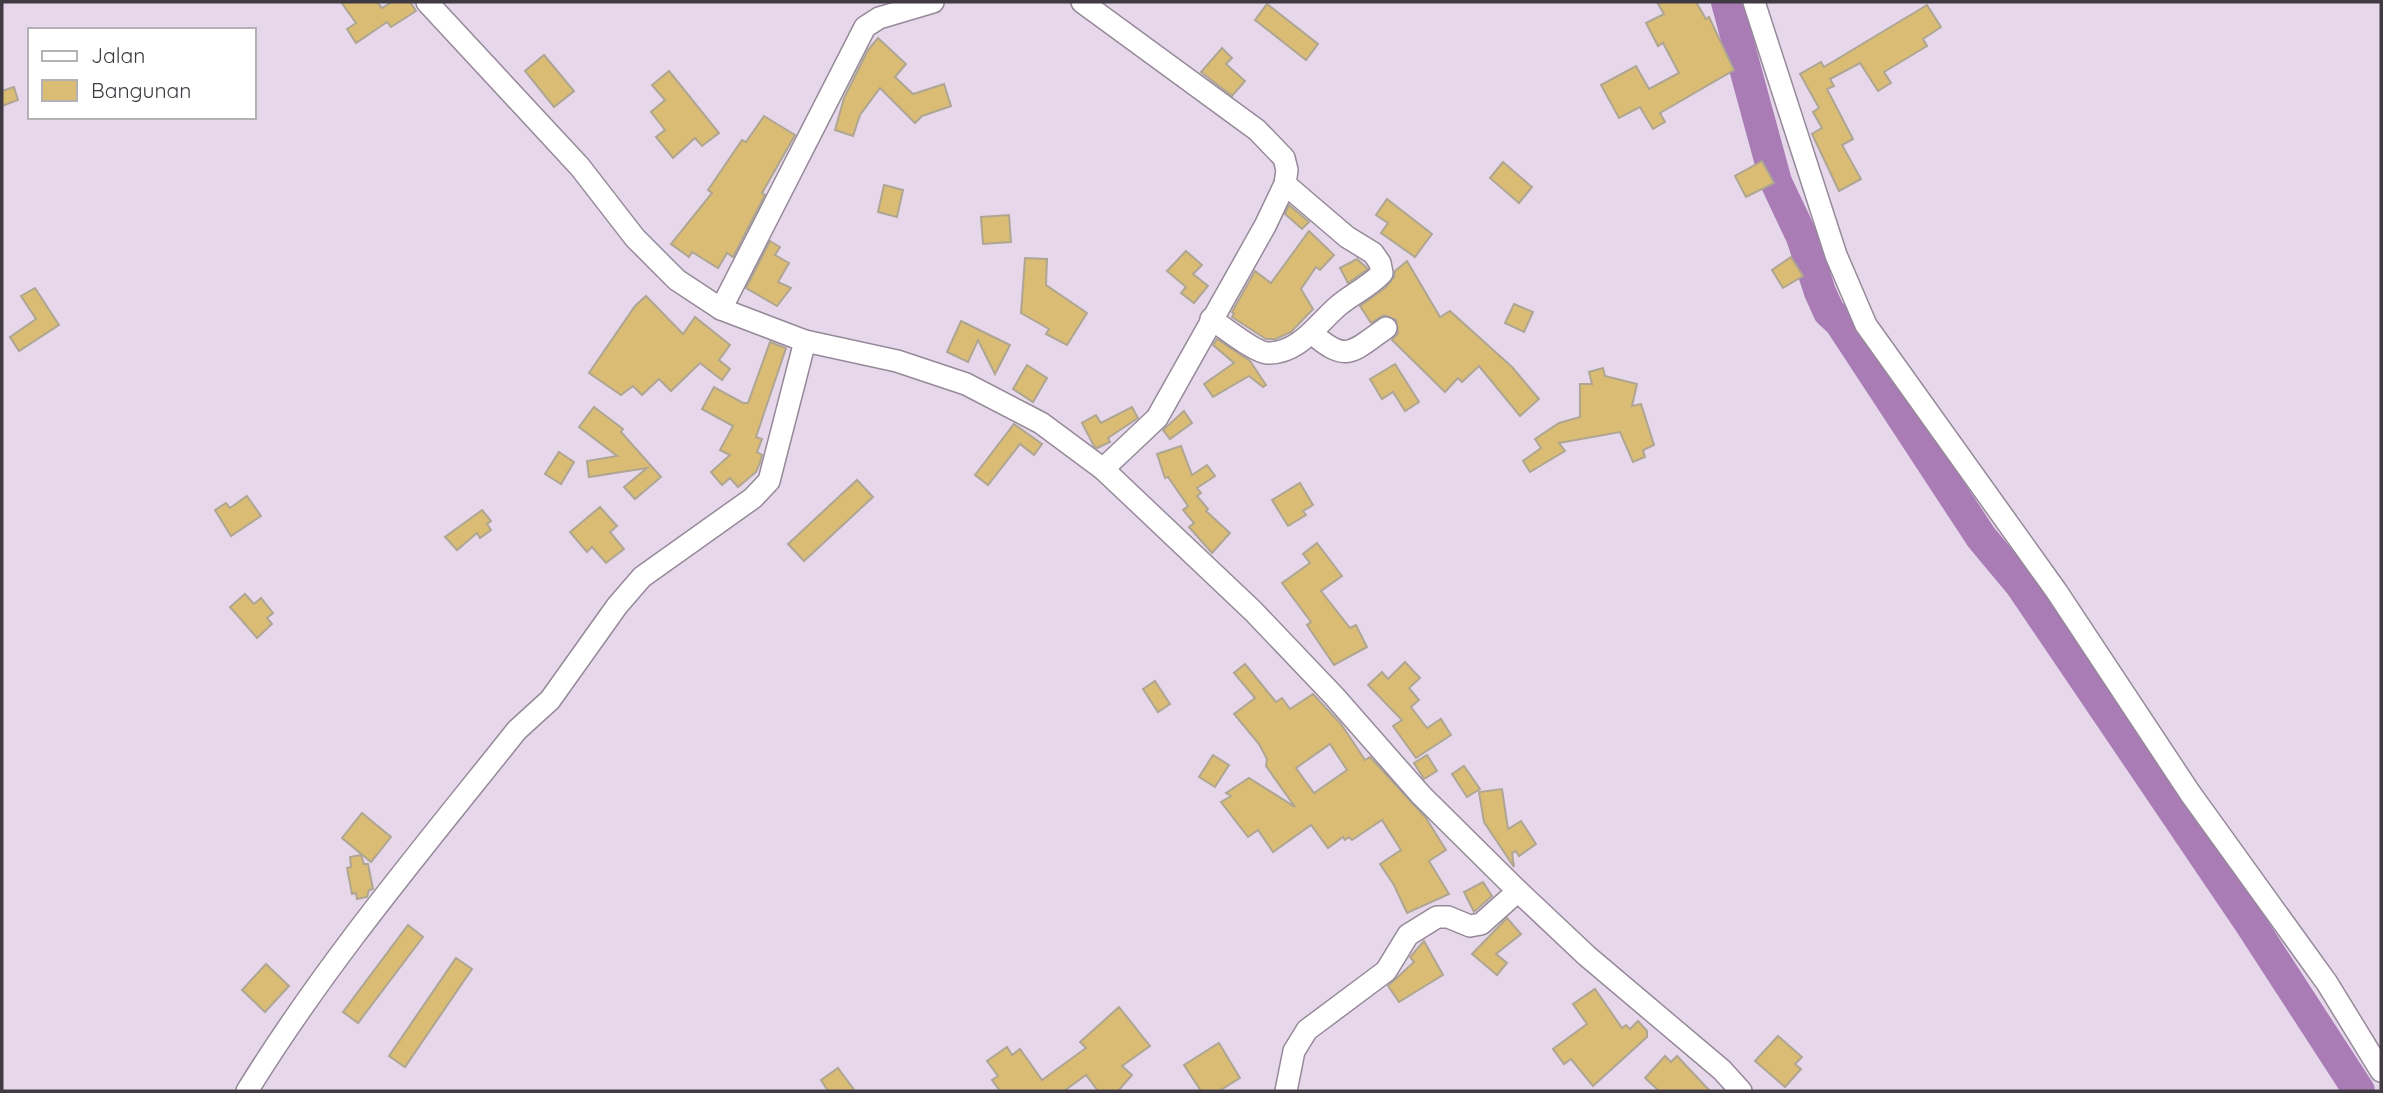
<svg xmlns="http://www.w3.org/2000/svg" width="2383" height="1093" viewBox="0 0 2383 1093" font-family="Quicksand,sans-serif">
<style>
.lines{fill:none;stroke-linecap:round;stroke-linejoin:round}
.river{stroke:#a97cb6;stroke-width:32}
.building{fill:#dabc74;stroke:#aea693;stroke-width:2;fill-rule:evenodd}
.minor-casing{stroke:#968999;stroke-width:24}
.minor{stroke:#fff;stroke-width:21}
</style>
<rect width="100%" height="100%" fill="#e6d8ea"/>
<g class="lines">
<!-- river -->
<polyline class="river" points="1727,2 1776,182 1802,237 1820,292 1829,312 1840,322 1981,537 2021,585 2250,923 2359,1091"/>
</g>
<!-- building -->
<g class="building">
<polygon points="341,2 377,2 382,8 392,2 410,2 416,11 391,27 387,22 356,43 347,29 356,23"/>
<polygon points="1657,2 1696,2 1706,19 1709,17 1734,70 1660,113 1665,122 1653,129 1640,107 1619,118 1601,85 1636,66 1649,89 1679,73 1663,43 1658,46 1646,23 1664,14"/>
<polygon points="1267,4 1318,44 1306,60 1255,20"/>
<polygon points="1927,5 1941,27 1923,39 1927,46 1884,72 1891,83 1878,91 1860,63 1830,79 1834,86 1827,89 1853,139 1842,145 1861,179 1839,191 1812,134 1822,128 1813,112 1819,108 1800,74 1821,62 1824,67"/>
<polygon points="878,38 906,64 895,77 913,94 944,84 951,106 922,116 915,123 880,88 860,115 853,136 835,130 844,98 868,50"/>
<polygon points="1222,48 1232,58 1226,64 1245,81 1232,96 1201,72"/>
<polygon points="544,55 574,91 554,107 525,71"/>
<polygon points="669,71 719,133 702,146 695,138 673,158 656,137 665,130 651,112 665,100 652,85"/>
<polygon points="14,87 18,100 2,106 2,91"/>
<polygon points="764,116 795,135 762,193 765,195 733,257 727,253 718,268 692,252 689,257 671,244 712,193 708,190 742,140 746,142"/>
<polygon points="1762,161 1774,183 1746,197 1735,176"/>
<polygon points="1503,162 1532,187 1519,203 1490,178"/>
<polygon points="884,185 903,190 897,217 878,212"/>
<polygon points="1387,199 1432,234 1415,257 1381,233 1388,223 1376,215"/>
<polygon points="1289,205 1309,222 1302,229 1285,214"/>
<polygon points="1009,215 1011,242 983,244 981,217"/>
<polygon points="1309,231 1334,255 1320,270 1316,267 1301,289 1313,309 1291,332 1276,339 1266,339 1232,317 1234,314 1232,312 1255,271 1271,283"/>
<polygon points="770,241 780,247 775,255 789,263 778,282 791,288 777,306 746,288"/>
<polygon points="1186,251 1202,265 1193,274 1208,286 1194,303 1181,293 1186,287 1167,271"/>
<polygon points="1791,257 1803,276 1783,288 1772,270"/>
<polygon points="1025,258 1047,259 1046,285 1087,313 1067,345 1046,334 1049,329 1021,313"/>
<polygon points="1357,259 1368,269 1348,283 1340,268"/>
<polygon points="1407,261 1440,317 1450,311 1512,367 1539,399 1520,416 1479,366 1462,382 1458,378 1445,392 1392,340 1398,333 1396,320 1384,315 1371,323 1360,306 1386,287 1394,277 1395,271"/>
<polygon points="35,288 59,325 19,351 10,337 36,319 21,296"/>
<polygon points="646,296 683,334 695,317 730,345 719,360 730,369 722,380 700,363 671,391 659,379 642,395 633,386 621,395 589,373 635,306"/>
<polygon points="1514,304 1533,312 1524,332 1505,323"/>
<polygon points="961,321 1010,345 995,374 978,340 968,362 947,352"/>
<polygon points="1217,339 1250,361 1266,385 1263,387 1249,376 1213,397 1204,384 1234,363 1213,345"/>
<polygon points="770,342 786,348 756,437 762,439 757,452 762,455 760,463 756,472 738,487 730,478 722,485 711,472 730,455 720,450 733,426 702,409 714,387 743,403 748,403"/>
<polygon points="1395,364 1419,402 1405,411 1393,392 1382,399 1370,379"/>
<polygon points="1027,365 1047,378 1033,402 1013,389"/>
<polygon points="1603,368 1605,376 1637,384 1632,406 1641,404 1654,445 1643,450 1645,457 1633,462 1620,432 1559,443 1565,451 1530,472 1523,461 1541,448 1535,439 1559,423 1580,417 1580,384 1592,384 1589,372"/>
<polygon points="594,407 623,429 621,432 661,477 635,499 624,487 647,468 589,477 587,461 617,456 579,427"/>
<polygon points="1132,407 1138,418 1108,438 1110,442 1097,448 1094,446 1082,423 1096,415 1101,423"/>
<polygon points="1184,411 1192,423 1170,439 1163,430"/>
<polygon points="1014,424 1042,444 1034,455 1020,444 988,485 975,475"/>
<polygon points="1181,446 1192,475 1207,465 1215,476 1197,488 1201,493 1197,496 1208,509 1206,511 1230,533 1212,553 1189,527 1194,523 1183,510 1188,506 1168,477 1165,478 1157,454"/>
<polygon points="559,452 574,462 561,484 545,474"/>
<polygon points="857,480 873,497 804,561 788,544"/>
<polygon points="1300,483 1313,505 1303,511 1306,515 1288,526 1272,500"/>
<polygon points="247,496 261,516 231,536 215,510 226,503 230,508"/>
<polygon points="600,507 617,526 610,532 624,549 606,563 592,547 587,552 570,532"/>
<polygon points="482,510 491,521 487,524 491,530 480,538 477,533 457,550 445,537"/>
<polygon points="1317,543 1342,576 1321,591 1350,628 1356,625 1367,647 1334,665 1307,625 1311,622 1282,583 1310,563 1303,554"/>
<polygon points="245,594 254,604 261,598 273,613 267,618 272,624 257,638 230,607"/>
<polygon points="1405,662 1420,678 1409,688 1419,700 1411,707 1427,728 1441,719 1451,735 1416,758 1393,726 1402,720 1368,685 1382,672 1388,679"/>
<path d="M1245,664L1276,702L1282,698L1290,709L1313,694L1341,724L1365,760L1370,757L1426,818L1446,850L1429,861L1449,894L1407,913L1394,885L1380,864L1401,850L1382,820L1352,840L1349,837L1345,840L1343,837L1328,848L1311,825L1273,852L1258,830L1248,837L1221,802L1231,796L1226,793L1249,778L1295,807L1266,766L1267,759L1259,744L1234,714L1255,698L1234,673ZM1330,744L1347,770L1314,793L1296,768Z"/>
<polygon points="1155,681 1170,704 1158,712 1143,689"/>
<polygon points="1213,755 1229,765 1215,787 1199,777"/>
<polygon points="1427,755 1437,771 1424,779 1414,763"/>
<polygon points="1464,766 1480,789 1467,797 1452,774"/>
<polygon points="1502,789 1508,829 1521,821 1536,844 1519,856 1516,851 1512,853 1514,867 1484,822 1479,792"/>
<polygon points="362,813 391,837 371,862 342,838"/>
<polygon points="361,855 364,864 368,864 373,889 369,890 367,897 357,899 356,893 352,894 347,868 351,867 350,857"/>
<polygon points="1483,882 1492,896 1474,912 1464,892"/>
<polygon points="1507,918 1521,934 1496,954 1507,963 1497,975 1472,954"/>
<polygon points="408,925 423,937 358,1023 343,1012"/>
<polygon points="1424,941 1443,975 1399,1002 1388,986 1414,962 1410,957"/>
<polygon points="456,958 472,969 405,1067 389,1056"/>
<polygon points="266,964 289,986 265,1012 242,990"/>
<polygon points="1595,989 1622,1028 1626,1025 1630,1029 1638,1021 1647,1031 1647,1037 1593,1086 1571,1059 1564,1064 1553,1049 1587,1024 1573,1004"/>
<polygon points="1119,1007 1150,1046 1122,1066 1132,1075 1118,1091 1098,1091 1086,1075 1064,1091 1000,1091 992,1080 998,1076 987,1061 1007,1047 1012,1055 1020,1049 1042,1080 1086,1048 1080,1042"/>
<polygon points="1778,1036 1802,1057 1795,1064 1801,1069 1785,1087 1755,1061"/>
<polygon points="1219,1043 1240,1078 1219,1091 1201,1091 1184,1065"/>
<polygon points="1665,1056 1671,1062 1677,1056 1710,1091 1659,1091 1645,1078"/>
<polygon points="838,1068 855,1091 828,1091 821,1080"/>
</g>
<g class="lines">
<defs>
<g id="minor">
<polyline points="427,2 580,167 635,238 677,280 721,309 805,341 897,361 966,384 1041,423 1103,469 1253,611 1334,696 1421,795 1518,891 1587,956 1722,1070 1741,1091"/>
<polyline points="1082,2 1257,130 1284,158 1287,170 1285,184 1265,226 1157,418 1103,469"/>
<polyline points="1754,2 1836,255 1866,325 2057,592 2190,793 2327,983 2381,1071"/>
<polyline points="721,309 865,27 879,18 933,2"/>
<path d="M1211,319C1224,327 1254,352 1267,353C1299,354 1317,324 1338,306C1352,294 1369,287 1382,273L1380,263L1373,253L1347,237L1285,184"/>
<path d="M1313,334C1347,364 1353,351 1386,328"/>
<path d="M247,1091C326,963 423,848 517,730L550,700L617,606L642,577L753,498L769,481L805,341"/>
<polyline points="1286,1091 1294,1051 1307,1030 1386,971 1408,935 1437,917 1448,917 1470,926 1481,924 1518,891"/>
</g>
</defs>
<!-- minor casing -->
<use href="#minor" class="minor-casing"/>
<!-- minor -->
<use href="#minor" class="minor"/>
</g>
<!-- border -->
<rect width="2383" height="1093" fill="none" stroke="#403b42" stroke-width="7"/>
<!-- legend -->
<rect x="28" y="28" width="228" height="91" fill="#ffffff" stroke="#b3b1b3" stroke-width="2"/>
<rect x="42" y="51" width="35" height="10" fill="#ffffff" stroke="#b3b1b3" stroke-width="2"/>
<text x="91" y="63" font-size="21" fill="#403b42">Jalan</text>
<rect x="42" y="80" width="35" height="21" fill="#dabc74" stroke="#b3b1b3" stroke-width="2"/>
<text x="91" y="98" font-size="21" fill="#403b42">Bangunan</text>
</svg>
